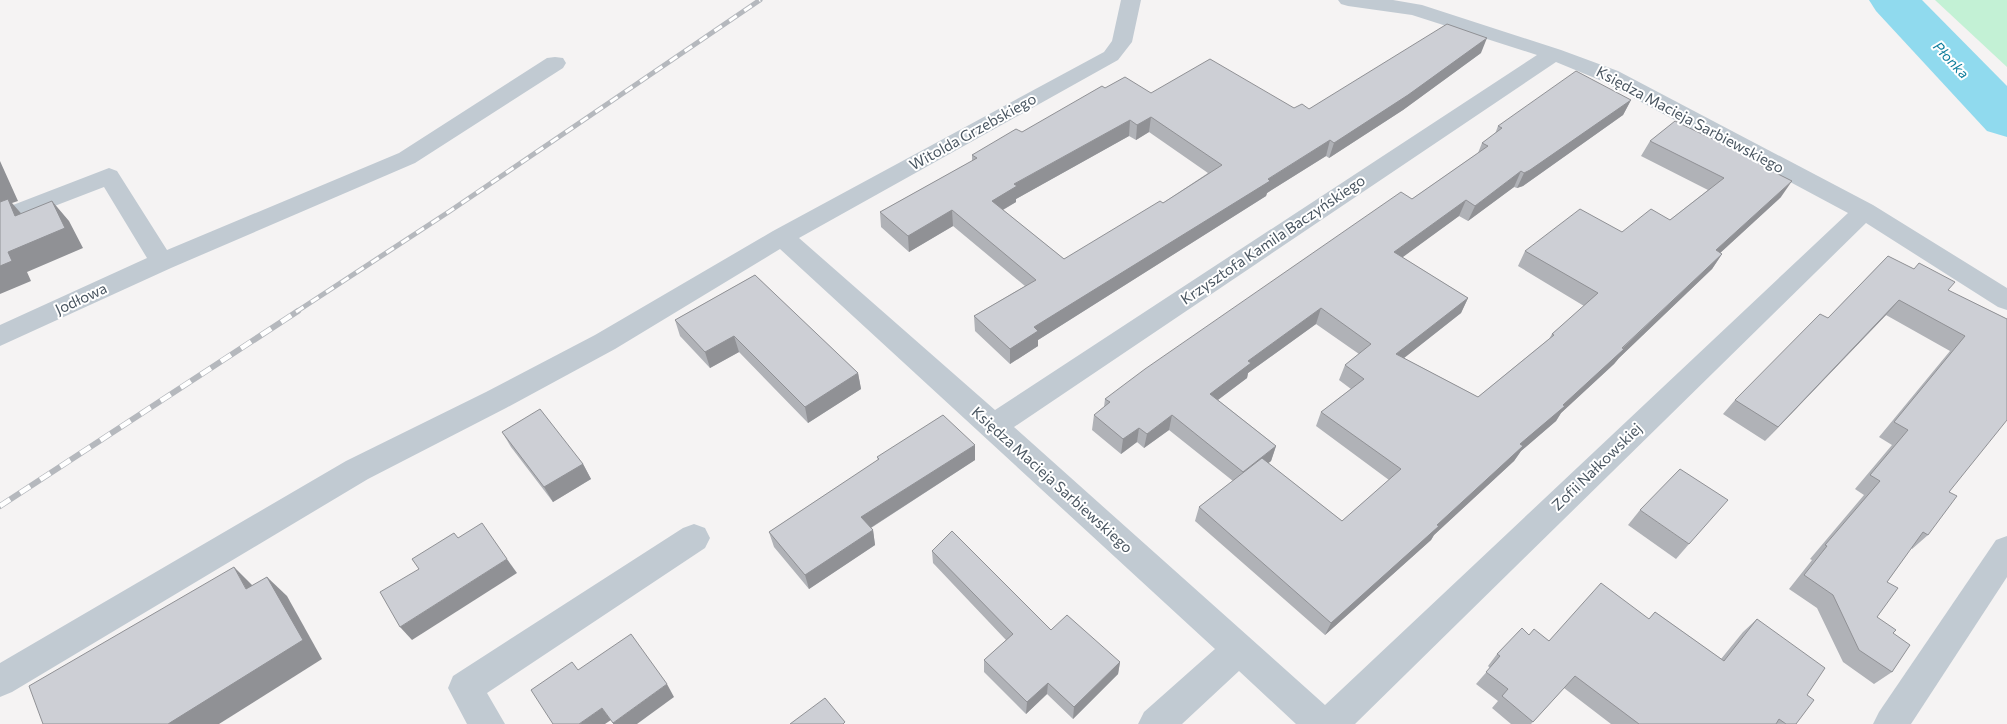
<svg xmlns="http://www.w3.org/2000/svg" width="2007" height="724" viewBox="0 0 2007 724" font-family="Commissioner,sans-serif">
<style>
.green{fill:#c3f1d5}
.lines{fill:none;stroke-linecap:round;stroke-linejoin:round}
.river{fill:#90daee;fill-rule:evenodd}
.minor{fill:#c1cad2;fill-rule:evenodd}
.rail-far1-casing{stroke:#b5b8bd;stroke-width:5}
.rail-casing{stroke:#b5b8bd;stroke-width:6}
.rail-far1{stroke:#fff;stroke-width:3;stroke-dasharray:9;stroke-linecap:butt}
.rail{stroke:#fff;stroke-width:4.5;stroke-dasharray:12;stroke-linecap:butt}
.wall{fill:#b0b2b7;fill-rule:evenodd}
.shaded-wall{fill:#909195}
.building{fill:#cdcfd5;stroke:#909195;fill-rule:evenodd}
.labels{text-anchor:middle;stroke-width:4;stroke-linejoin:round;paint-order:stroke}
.far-water-label{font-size:14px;font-style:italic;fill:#0c7c9b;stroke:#fff}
.street-label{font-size:15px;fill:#4a5661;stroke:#fff}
</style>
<rect width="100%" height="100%" fill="#f5f3f3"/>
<!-- green -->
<polygon class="green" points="1935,0 2007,0 2007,67"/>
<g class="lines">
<!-- river -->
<polygon class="river" points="1869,0 1922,0 2007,86 2007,137 1987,131 1876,11"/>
<!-- minor -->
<g class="minor">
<path d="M1121,0H1141L1132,42L1118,60L799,238L995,410L1537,55L1412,15L1348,6L1341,4L1338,0H1393L1422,5L1561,50L1618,71L1873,205L2007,288V310L1998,307L1866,223L1355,724H1296L1239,671L1182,724H1138L1144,712L1215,649L780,249L615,349L506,408L368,479L12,692L0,697V663L346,461L486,392L595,335L773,231L1104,52L1112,41ZM1556,62L1602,81L1848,213L1325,705L1014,427Z"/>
<polygon points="555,57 563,58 566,63 563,68 415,163 171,268 0,346 0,325 147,258 104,187 0,227 0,210 109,168 117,171 167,250 399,153 547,58"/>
<polygon points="694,524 705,528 710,538 705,548 487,693 505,724 467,724 448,688 453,676 683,528"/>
<polygon points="2007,536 2007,577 1911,724 1873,724 1879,712 1996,540"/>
</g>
<defs>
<polyline id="rail-far1" points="296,312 450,211 760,0"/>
<polyline id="rail" points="0,506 298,311"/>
</defs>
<!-- rail-far1 casing -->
<use href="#rail-far1" class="rail-far1-casing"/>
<!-- rail casing -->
<use href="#rail" class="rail-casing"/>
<!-- rail-far1 -->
<use href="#rail-far1" class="rail-far1"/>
<!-- rail -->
<use href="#rail" class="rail"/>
</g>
<!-- wall -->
<g class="wall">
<path d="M1481,53L1403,110L1329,158L1326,156L1267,193L1266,196L1038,340V346L1010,364L975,331L974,316L1025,286L953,226L909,252L881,227L880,212L972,161V155L1022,132L1105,88L1294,108L1309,109ZM1149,132L1208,173L1163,203L1064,259L1003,210L1016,202V199L1129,136L1136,140Z"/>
<path d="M1631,100L1623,115L1523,186L1517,188L1514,187L1468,221L1459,216L1402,257L1468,298L1461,313L1404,358L1478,397L1549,339L1552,334L1584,306L1518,266L1525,251L1622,232L1670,220L1708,190L1641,156L1650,141L1761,165L1781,197L1720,253L1722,254L1712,269L1619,358L1614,364L1561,413L1556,421L1521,451L1514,461L1434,535L1431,540L1325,635L1195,521L1199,507L1233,481L1169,430L1144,448L1137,442L1121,454L1092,430L1094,415L1104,407L1105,399L1412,199L1478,153L1482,143L1495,134L1498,126ZM1316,324L1359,354L1345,365L1339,380L1351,389L1321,412L1316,426L1389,480L1342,521L1268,463L1271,461L1276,446L1218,400L1247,378L1248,373Z"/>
<polygon points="1888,256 1948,290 2007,319 1949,492 1928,535 1912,549 1911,548 1887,582 1877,617 1893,633 1892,672 1874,684 1843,662 1817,608 1789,589 1812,560 1810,559 1864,495 1855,489 1892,445 1879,437 1950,351 1886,315 1765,441 1723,414 1735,400 1828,318"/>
<polygon points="755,275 858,373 861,389 808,423 739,352 710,368 680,336 675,320"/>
<polygon points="502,432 583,464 591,479 553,502 511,447"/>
<polygon points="975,445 975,460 871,528 873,530 875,545 809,589 774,547 769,532 878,460 877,457"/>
<polygon points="1640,510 1689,544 1676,559 1628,525"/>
<polygon points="932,551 1051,630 1120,662 1118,674 1073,719 1047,694 1026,714 984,672 984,660 1006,640 933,563"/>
<polygon points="1655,612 1721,659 1743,632 1757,619 1807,695 1796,724 1611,724 1564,688 1531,724 1511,724 1492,708 1498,701 1476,684 1490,668 1488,666 1497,654 1529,635 1549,641 1649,619"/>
</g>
<!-- shaded-wall -->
<g class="shaded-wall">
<polygon points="1487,38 1481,53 1403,110 1329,158 1334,143"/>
<polygon points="1631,100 1623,115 1523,186 1517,188 1524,173"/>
<polygon points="1151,117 1149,132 1136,140 1137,125"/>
<polygon points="1130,120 1129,136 1016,199 1016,202 992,216 992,201 1014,184"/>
<polygon points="1330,140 1326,156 1267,193 1266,196 1038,340 1038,346 1010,364 1010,349 1034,327"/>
<polygon points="0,161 18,201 12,203 26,219 34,236 0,208"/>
<polygon points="1521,171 1514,187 1468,221 1475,206"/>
<polygon points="1792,181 1781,197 1706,266 1716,250"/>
<polygon points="1466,200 1459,216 1388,268 1394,252"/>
<polygon points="52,201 69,221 83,248 27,272 31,281 0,294 0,266 8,252"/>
<polygon points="952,210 953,226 909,252 908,236"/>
<polygon points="1722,254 1712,269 1619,358 1614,364 1561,413 1556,421 1521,451 1514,461 1434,535 1431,540 1325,635 1331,623 1437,525 1520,444 1563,405"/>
<polygon points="1468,298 1461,313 1390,369 1396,354"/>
<polygon points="1899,300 1886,315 1765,441 1778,427"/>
<polygon points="1321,308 1316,324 1248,373 1247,378 1207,408 1210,394 1248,361"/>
<polygon points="734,336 739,352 710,368 705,352"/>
<polygon points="858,373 861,389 808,423 805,407"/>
<polygon points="1172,415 1169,430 1144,448 1147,434"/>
<polygon points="1139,428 1137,442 1121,454 1123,439"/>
<polygon points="975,445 975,460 864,532 861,517"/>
<polygon points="1276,446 1271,461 1239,486 1243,472"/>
<polygon points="583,464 591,479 553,502 544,487"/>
<polygon points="873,530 875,545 809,589 805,575"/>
<polygon points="507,559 517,573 412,640 400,627"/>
<polygon points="234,567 254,587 246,589"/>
<polygon points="267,577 287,596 322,659 219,724 168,724"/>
<polygon points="1120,662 1118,674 1073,719 1074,707"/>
<polygon points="1048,683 1047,694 1026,714 1027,702"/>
<polygon points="667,684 674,697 637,724 613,724 613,723"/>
<polygon points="602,708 611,720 605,724 579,724"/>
</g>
<!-- building -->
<g class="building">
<path d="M1447,24L1487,38L1408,95L1334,143L1330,140L1268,179L1270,181L1034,327L1038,331L1010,349L974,316L1036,280L952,210L908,236L880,212L977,158L972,155L1016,129L1022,132L1102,86L1105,88L1125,77L1151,93L1210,59L1294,108L1302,104L1309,109ZM1151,117L1222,165L1163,203L1160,201L1064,259L992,201L1017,186L1014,184L1130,120L1137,125Z"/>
<polygon points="1576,71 1631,100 1530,170 1524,173 1521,171 1475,206 1466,200 1394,252 1468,298 1396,354 1478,397 1554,335 1552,334 1598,293 1525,251 1580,209 1622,232 1651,209 1670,220 1724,178 1650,141 1675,121 1762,163 1760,165 1792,181 1716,250 1722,254 1622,348 1624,349 1563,405 1565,406 1520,444 1523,446 1437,525 1439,526 1331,623 1199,507 1262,458 1342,521 1401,469 1321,412 1364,379 1345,365 1371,344 1321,308 1248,361 1251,363 1210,394 1276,446 1243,472 1172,415 1147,434 1139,428 1123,439 1094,415 1110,402 1105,399 1145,369 1401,192 1412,199 1488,146 1482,143 1502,128 1498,126"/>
<polygon points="8,199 15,216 52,201 65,228 8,252 12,261 0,266 0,202"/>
<polygon points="1888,256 1914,269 1919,263 1955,282 1948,290 2007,319 2007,420 1949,492 1957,496 1928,535 1923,532 1887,582 1898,588 1877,617 1896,630 1893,633 1910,645 1892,672 1859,650 1833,595 1804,575 1827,546 1825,545 1880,481 1870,475 1908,430 1894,422 1965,336 1899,300 1778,427 1735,400 1820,314 1828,318"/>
<polygon points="755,275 858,373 805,407 734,336 705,352 675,320"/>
<polygon points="540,409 583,464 544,487 502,432"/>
<polygon points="943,415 975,445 861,517 873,530 805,575 769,532 879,459 877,457"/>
<polygon points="1680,469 1728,500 1689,544 1640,510"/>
<polygon points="482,523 507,559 400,627 380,592 419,569 412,559 454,533 458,538"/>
<polygon points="952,531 1051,630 1067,615 1120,662 1074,707 1048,683 1027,702 984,660 1013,634 932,551"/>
<polygon points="234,567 246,589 267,577 303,640 168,724 43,724 29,686"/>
<polygon points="1601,583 1649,619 1655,612 1724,661 1757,619 1825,668 1807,695 1814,700 1796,724 1786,724 1779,719 1776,724 1639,724 1575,676 1533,722 1502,696 1508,689 1486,672 1500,656 1497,654 1522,628 1529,635 1534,629 1549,641"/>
<polygon points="631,634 667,684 613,723 602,708 579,724 553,724 531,690 572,662 578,670"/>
<polygon points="825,698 845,722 843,724 790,724"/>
</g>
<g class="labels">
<!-- far-water labels -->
<g class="far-water-label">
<text transform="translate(1951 60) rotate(47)" y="5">Płonka</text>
</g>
<!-- street labels -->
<g class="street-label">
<text transform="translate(1690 120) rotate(28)" y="5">Księdza Macieja Sarbiewskiego</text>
<text transform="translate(973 132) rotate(-29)" y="5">Witolda Grzebskiego</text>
<text transform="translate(1273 240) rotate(-34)" y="5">Krzysztofa Kamila Baczyńskiego</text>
<text transform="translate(81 299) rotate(-25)" y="5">Jodłowa</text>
<text transform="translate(1597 467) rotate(-44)" y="5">Zofii Nałkowskiej</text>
<text transform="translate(1052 480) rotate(42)" y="5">Księdza Macieja Sarbiewskiego</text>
</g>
</g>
</svg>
